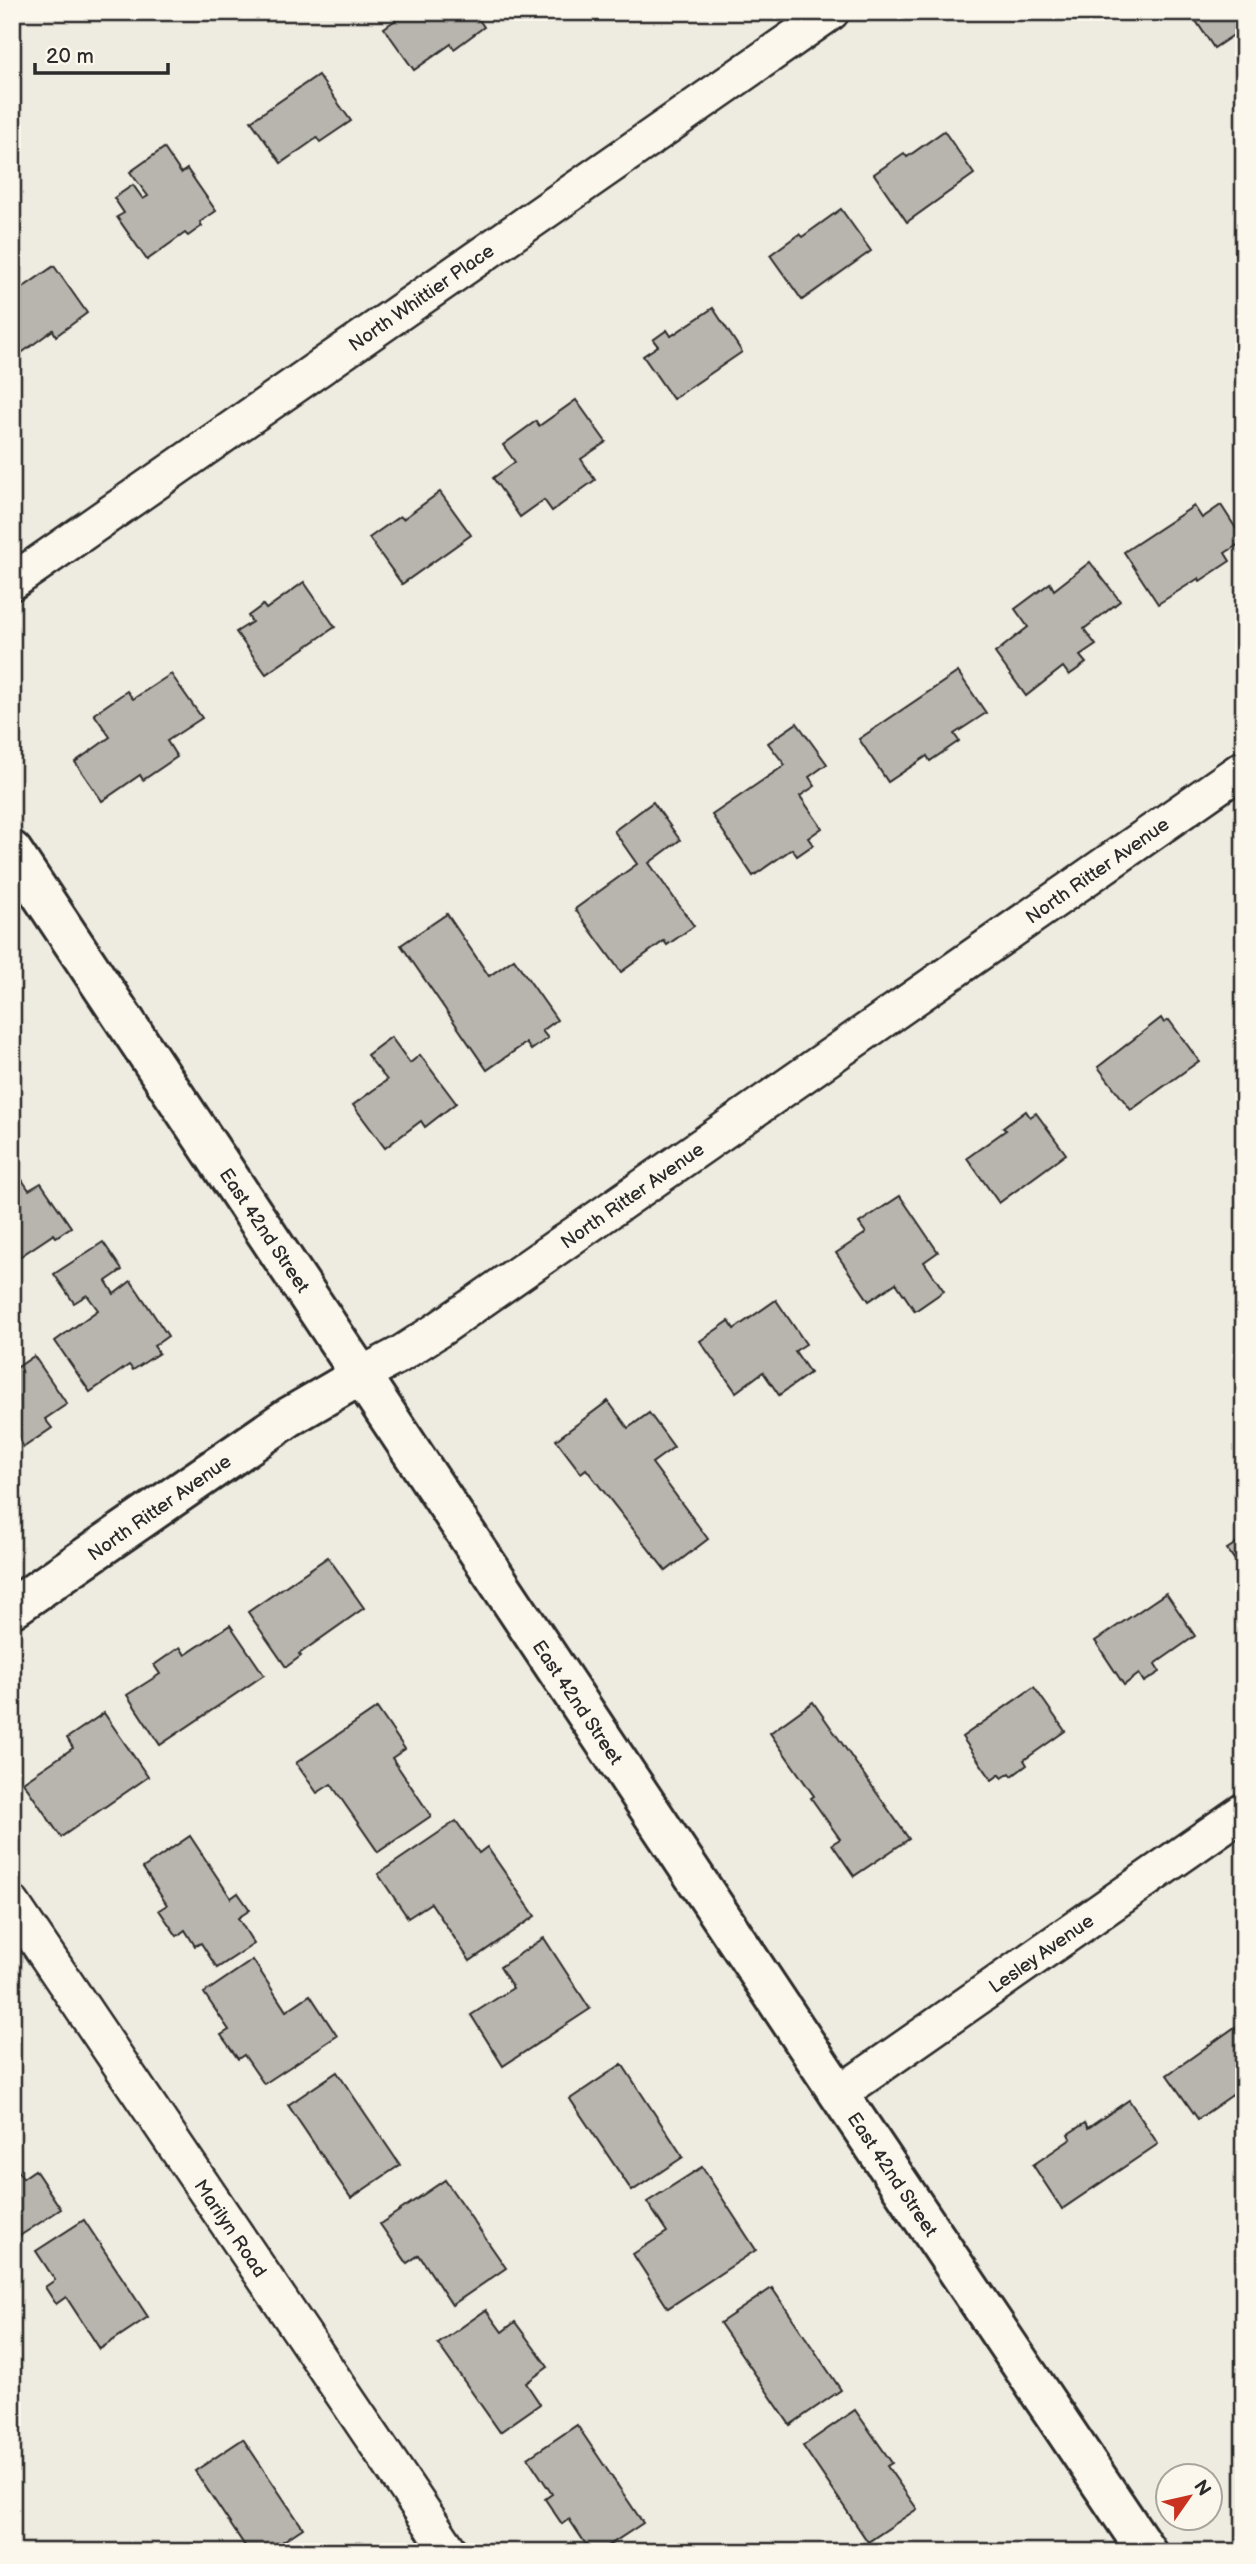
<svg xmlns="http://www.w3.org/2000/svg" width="1256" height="2564" viewBox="0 0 1256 2564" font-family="'Balsamiq Sans',sans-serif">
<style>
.building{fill:#b8b5ae;stroke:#2b2b2b;stroke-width:2}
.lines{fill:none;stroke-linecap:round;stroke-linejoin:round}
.street-casing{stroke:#2b2b2b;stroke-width:40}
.secondary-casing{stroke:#2b2b2b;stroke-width:44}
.street{stroke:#fbf7ec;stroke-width:35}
.secondary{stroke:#fbf7ec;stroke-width:38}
.labels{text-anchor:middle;stroke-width:5;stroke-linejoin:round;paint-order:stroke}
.street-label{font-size:19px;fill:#2b2b2b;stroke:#fbf7ec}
</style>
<rect width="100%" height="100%" fill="#eeebe0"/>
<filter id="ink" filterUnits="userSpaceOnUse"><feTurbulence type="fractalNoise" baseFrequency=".0143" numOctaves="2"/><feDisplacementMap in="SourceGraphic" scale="14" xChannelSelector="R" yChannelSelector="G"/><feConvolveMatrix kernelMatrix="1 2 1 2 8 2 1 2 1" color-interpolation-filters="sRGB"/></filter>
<g filter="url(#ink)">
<!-- building -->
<g class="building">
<polygon points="407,12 474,12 484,27 454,49 451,44 414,70 384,28"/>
<polygon points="1190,12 1244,12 1244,28 1214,48"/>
<polygon points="318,75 351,121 320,142 317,138 281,163 251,121"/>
<polygon points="944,131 974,174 907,222 874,174 904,153 907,157"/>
<polygon points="164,148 181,173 187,169 216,211 200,222 202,226 188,236 185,233 147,260 117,217 124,213 114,198 133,185 143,199 148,196 130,172"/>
<polygon points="841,209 871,251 802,300 770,255 799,234 802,237"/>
<polygon points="54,266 87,313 56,336 53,330 16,357 12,352 12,295"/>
<polygon points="713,308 742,352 673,399 643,356 658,346 653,340 667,330 671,336"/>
<polygon points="576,400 606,442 581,459 595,480 552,511 544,500 520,517 493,478 515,462 503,445 536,421 539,426"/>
<polygon points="440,492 471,535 402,584 369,538 400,516 403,519"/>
<polygon points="1221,505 1244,541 1225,553 1230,561 1200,581 1199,578 1158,604 1124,552 1194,506 1202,518"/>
<polygon points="1090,562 1120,601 1084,629 1096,645 1080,656 1086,663 1069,675 1063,667 1026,696 995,653 1028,627 1015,609 1050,583 1054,590"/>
<polygon points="304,582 335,627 266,674 236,632 252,622 248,616 263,605 266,609"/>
<polygon points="958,672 986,713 954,734 959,741 930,761 927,756 888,782 859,739"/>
<polygon points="171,674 202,718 167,741 177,757 143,780 140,775 102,801 75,762 110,737 94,714 127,691 133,699"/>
<polygon points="797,723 827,764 809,777 815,786 800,796 822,828 808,838 813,845 797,856 792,849 753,876 712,815 785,765 768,743"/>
<polygon points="653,802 680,840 649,863 694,926 667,945 664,941 621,972 575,909 637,864 614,831"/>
<polygon points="447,914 489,976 514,959 557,1020 542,1031 548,1038 531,1050 526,1043 487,1070 401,945"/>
<polygon points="1161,1018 1164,1023 1169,1020 1199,1061 1131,1110 1098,1067"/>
<polygon points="391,1037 410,1063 420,1055 456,1103 425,1127 421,1121 385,1148 353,1105 387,1080 367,1055"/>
<polygon points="1026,1111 1030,1117 1036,1113 1066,1154 999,1203 967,1158 1006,1130 1003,1128"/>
<polygon points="12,1165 29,1190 41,1183 71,1227 56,1237 54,1234 12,1262"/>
<polygon points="900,1196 938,1252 924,1262 944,1291 915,1311 896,1283 869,1301 836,1253 866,1233 859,1223"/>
<polygon points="103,1242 122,1270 106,1281 114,1294 131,1281 168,1336 154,1346 159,1353 133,1370 129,1365 90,1392 55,1341 98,1310 87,1295 74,1303 54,1274"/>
<polygon points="776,1300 806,1344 795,1351 810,1373 779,1395 763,1372 736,1392 700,1341 729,1321 734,1329"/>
<polygon points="34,1356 67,1404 45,1419 52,1428 24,1447 18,1438 12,1443 12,1371"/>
<polygon points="608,1401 628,1428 649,1413 674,1447 652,1463 708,1539 666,1571 586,1469 581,1473 556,1440"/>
<polygon points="1244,1538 1244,1573 1227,1549"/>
<polygon points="328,1557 364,1608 299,1654 301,1656 286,1667 248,1612"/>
<polygon points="1166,1593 1195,1636 1155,1664 1160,1672 1144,1682 1139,1674 1124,1685 1095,1641"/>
<polygon points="230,1625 264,1675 160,1745 127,1695 160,1674 154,1665 180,1647 185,1655"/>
<polygon points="1034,1687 1065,1731 1024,1760 1027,1765 1012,1776 1010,1773 1002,1778 1000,1774 992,1780 962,1737"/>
<polygon points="813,1702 909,1839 854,1876 832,1844 840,1839 811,1798 814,1796 770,1733"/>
<polygon points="377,1708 405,1749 392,1758 431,1816 378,1852 331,1784 317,1793 296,1763"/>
<polygon points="104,1713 148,1777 61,1837 23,1782 73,1748 67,1738"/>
<polygon points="456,1821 479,1853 487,1847 535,1916 470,1961 431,1903 408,1918 378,1874"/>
<polygon points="190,1836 231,1898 238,1893 250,1910 238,1918 254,1944 217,1968 201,1943 195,1946 185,1930 177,1936 159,1910 167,1905 143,1868"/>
<polygon points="544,1938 590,2009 503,2066 471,2015 513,1988 500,1967"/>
<polygon points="253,1960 286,2011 310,1995 337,2036 264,2084 244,2055 238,2059 221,2035 229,2030 204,1993"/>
<polygon points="1235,2027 1244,2039 1244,2092 1241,2089 1198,2119 1167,2075"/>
<polygon points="622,2064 683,2157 632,2191 570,2099"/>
<polygon points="337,2072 400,2165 351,2198 288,2105"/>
<polygon points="1129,2100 1158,2144 1062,2209 1033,2165 1071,2139 1068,2134 1085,2123 1088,2128"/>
<polygon points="12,2162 23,2178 35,2170 61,2209 12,2241"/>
<polygon points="702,2167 756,2250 668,2308 633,2254 667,2232 647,2202"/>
<polygon points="445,2180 506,2268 452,2305 419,2255 407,2263 380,2224"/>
<polygon points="84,2220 148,2317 100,2349 66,2297 56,2304 45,2287 55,2280 36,2251"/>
<polygon points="772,2288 841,2390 790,2425 720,2323"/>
<polygon points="486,2310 502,2332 515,2322 548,2367 526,2383 540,2404 500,2432 438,2344"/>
<polygon points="855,2410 892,2463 887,2466 917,2509 868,2542 803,2446"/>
<polygon points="577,2425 643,2523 599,2552 591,2552 569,2519 562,2524 545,2499 552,2494 528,2458"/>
<polygon points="243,2439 303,2528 267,2552 249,2552 195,2471"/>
</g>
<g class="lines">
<defs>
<g id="street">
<polyline points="12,582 831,12"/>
<polyline points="361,1375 399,1355 438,1330 1244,768"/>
<polyline points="12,1904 450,2552"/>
<polyline points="839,2094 1244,1811"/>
</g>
<g id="secondary">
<polyline points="12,851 839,2094 1147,2552"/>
<polyline points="12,1608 289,1417 361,1375"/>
</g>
</defs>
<!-- street casing -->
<use href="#street" class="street-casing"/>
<!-- secondary casing -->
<use href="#secondary" class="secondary-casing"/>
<!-- street -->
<use href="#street" class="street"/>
<!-- secondary -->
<use href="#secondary" class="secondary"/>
</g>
</g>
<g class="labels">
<!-- street labels -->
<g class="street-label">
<text transform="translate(421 297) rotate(-35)" y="7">North Whittier Place</text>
<text transform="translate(1097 870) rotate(-35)" y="7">North Ritter Avenue</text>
<text transform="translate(632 1195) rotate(-35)" y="7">North Ritter Avenue</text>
<text transform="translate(265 1230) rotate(56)" y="7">East 42nd Street</text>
<text transform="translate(159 1507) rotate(-35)" y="7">North Ritter Avenue</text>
<text transform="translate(578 1702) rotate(56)" y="7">East 42nd Street</text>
<text transform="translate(1041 1953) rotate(-35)" y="7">Lesley Avenue</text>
<text transform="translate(893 2174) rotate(56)" y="7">East 42nd Street</text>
<text transform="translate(231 2228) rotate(56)" y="7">Marilyn Road</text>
</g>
</g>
<!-- margin -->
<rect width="1256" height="2564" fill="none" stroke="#fbf7ec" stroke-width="42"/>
<rect x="21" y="21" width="1214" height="2522" fill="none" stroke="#2b2b2b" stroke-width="2.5" filter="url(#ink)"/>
<!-- north arrow -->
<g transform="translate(1189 2497) rotate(56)"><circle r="33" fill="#fbf7ec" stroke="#a8a59f" stroke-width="2"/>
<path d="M0-5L12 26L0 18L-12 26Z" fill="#c8321e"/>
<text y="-10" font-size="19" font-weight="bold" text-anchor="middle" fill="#2b2b2b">N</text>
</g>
<!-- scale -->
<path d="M35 63v10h133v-10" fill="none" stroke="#2b2b2b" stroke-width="3.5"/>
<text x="46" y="63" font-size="21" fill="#2b2b2b" stroke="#fbf7ec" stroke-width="5" paint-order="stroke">20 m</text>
</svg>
